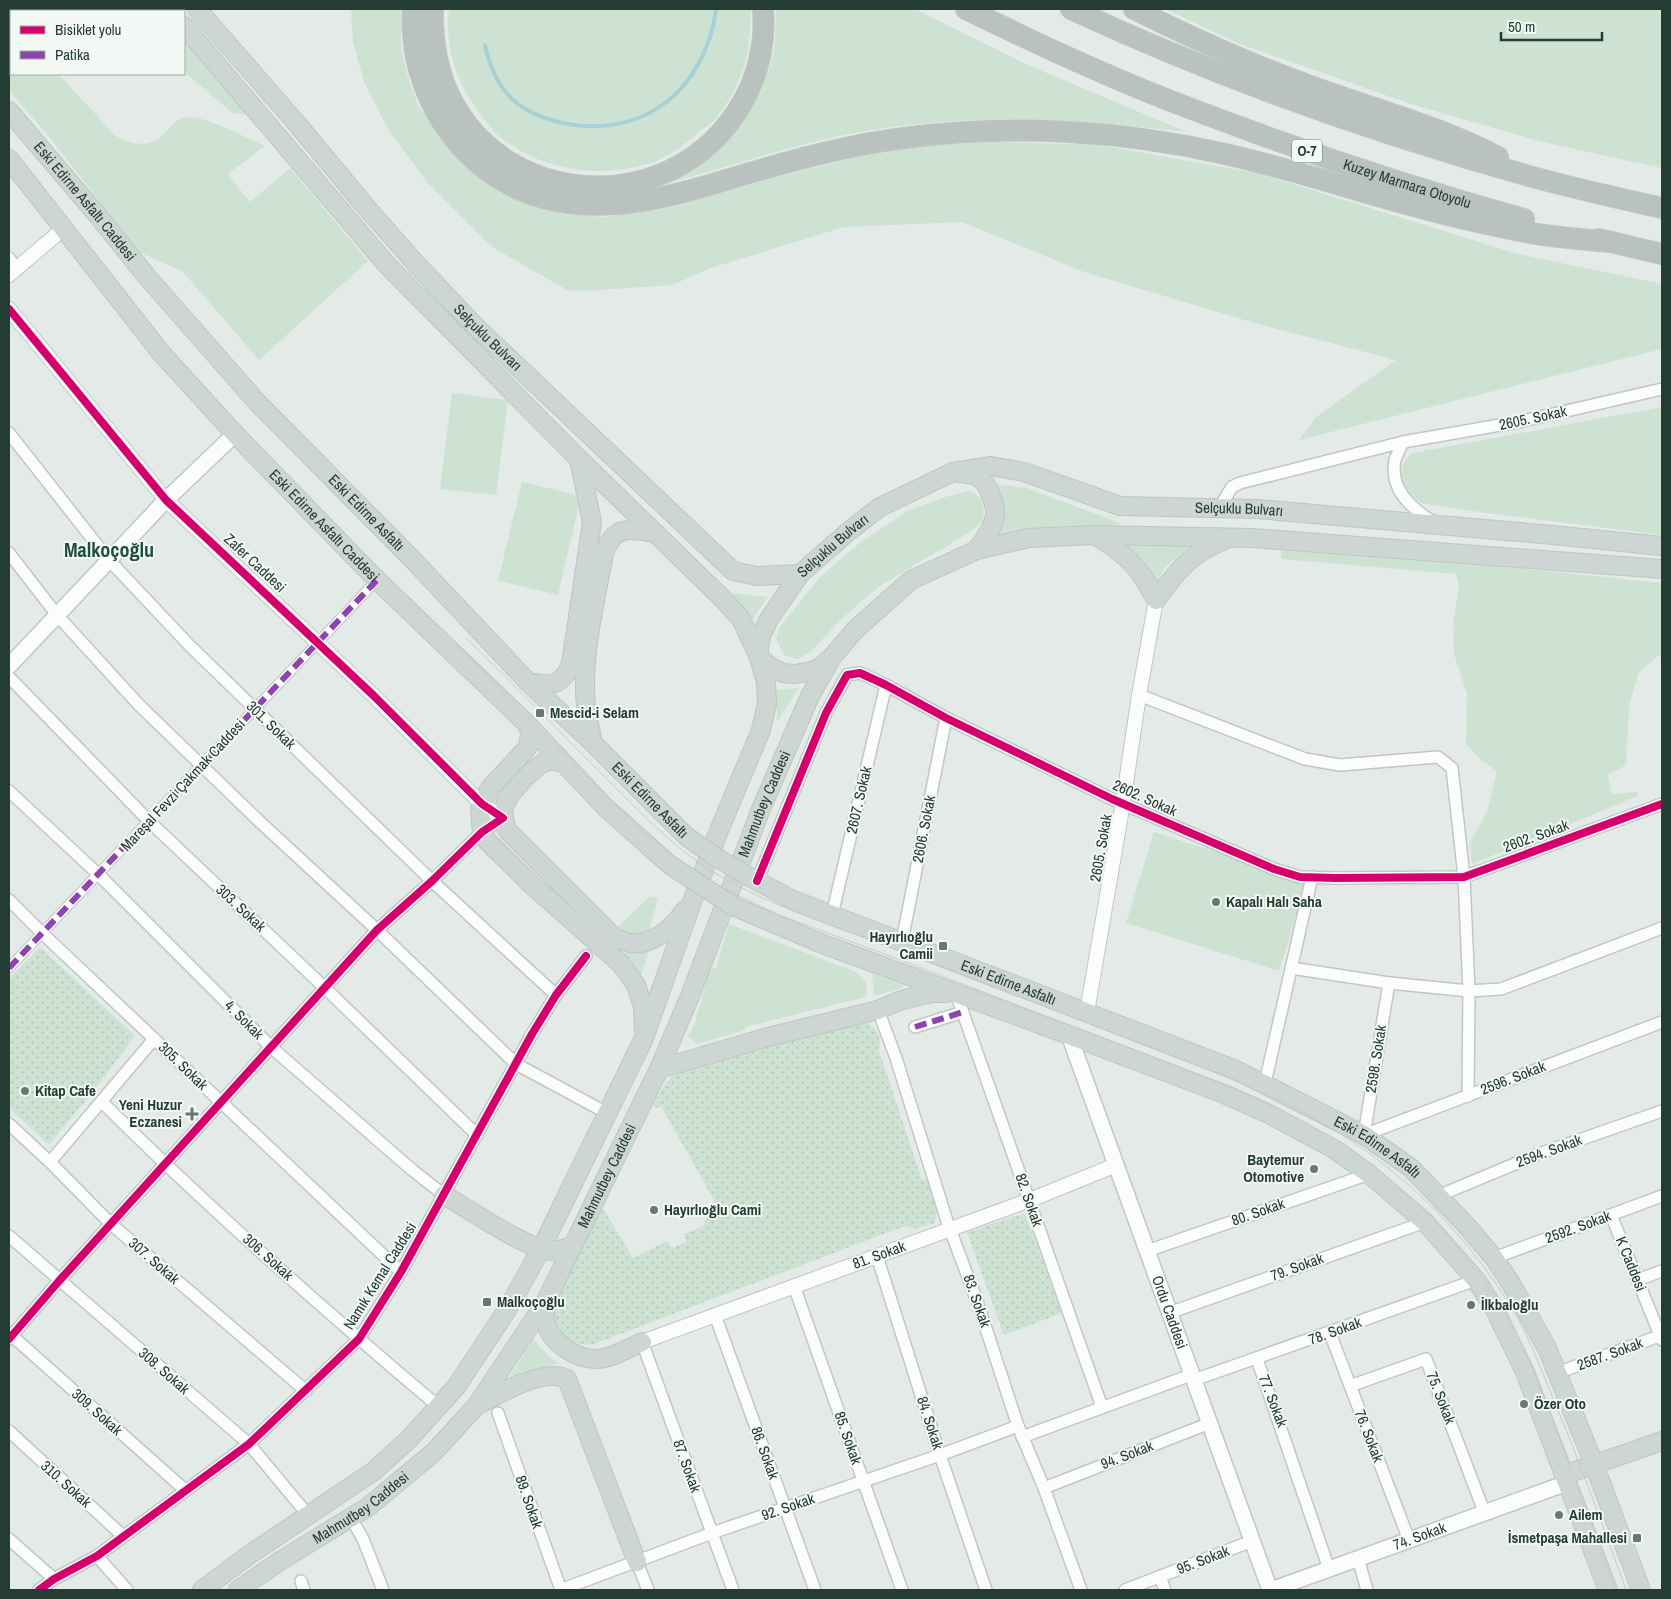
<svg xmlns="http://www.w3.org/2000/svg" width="1671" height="1599" viewBox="0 0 1671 1599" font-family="'Archivo Narrow',sans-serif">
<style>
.green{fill:#cee2d3}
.park{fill:url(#park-dots)}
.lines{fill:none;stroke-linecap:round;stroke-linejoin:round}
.stream{stroke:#a7d1d6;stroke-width:4}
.pedestrian-casing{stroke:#c1c7c4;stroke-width:11}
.minor-casing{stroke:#c1c7c4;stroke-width:14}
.tertiary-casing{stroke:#c1c7c4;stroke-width:16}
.secondary-casing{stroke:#c0c7c4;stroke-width:18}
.primary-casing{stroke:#bdc6c2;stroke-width:20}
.motorway-casing{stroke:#bdc6c2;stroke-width:22}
.pedestrian{stroke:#fbfcfb;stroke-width:9}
.minor{stroke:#fbfcfb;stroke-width:11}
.tertiary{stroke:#fbfcfb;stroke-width:14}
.secondary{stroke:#fbfcfb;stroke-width:15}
.primary{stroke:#ced6d3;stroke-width:18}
.motorway{stroke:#bac2c0;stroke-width:20}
.tram{stroke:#c7cbc9;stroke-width:1}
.primary-bridge-casing{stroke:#bdc6c2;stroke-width:20;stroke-linecap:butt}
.primary-bridge{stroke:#ced6d3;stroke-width:18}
.quiet{stroke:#8e44ad;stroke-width:6;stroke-dasharray:12 6;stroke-linecap:butt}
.cycleway-casing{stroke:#f3f8f5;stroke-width:11}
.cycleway{stroke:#d6006c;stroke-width:8}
.poi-dot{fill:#677973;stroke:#f3f8f5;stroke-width:2}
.labels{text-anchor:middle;stroke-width:4;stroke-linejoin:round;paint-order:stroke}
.shield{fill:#f3f8f5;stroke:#61746e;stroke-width:1}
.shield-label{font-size:14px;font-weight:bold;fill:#233c34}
.street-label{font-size:15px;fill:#233c34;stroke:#f3f8f5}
.poi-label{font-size:15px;font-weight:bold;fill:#233c34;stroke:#f3f8f5;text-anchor:start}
.district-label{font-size:20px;font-weight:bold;fill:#204d40;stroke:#f3f8f5}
</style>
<defs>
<pattern id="park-dots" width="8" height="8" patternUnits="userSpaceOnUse" patternTransform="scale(1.25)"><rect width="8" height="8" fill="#cee2d3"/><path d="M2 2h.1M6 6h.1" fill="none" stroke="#b1c3b6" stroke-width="1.8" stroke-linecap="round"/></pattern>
</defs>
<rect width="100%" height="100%" fill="#e4eae7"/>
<!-- green -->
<g class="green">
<polygon points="351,9 401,9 401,47 407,74 418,105 446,143 481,177 514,197 539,208 564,214 603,217 667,208 788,174 882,151 971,141 1100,145 1257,173 1518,254 1662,284 1662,349 1299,440 1316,417 1396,360 1258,324 1084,272 962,222 844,227 711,268 672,285 584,291 567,290 492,247 426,181 388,129 364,82 353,42"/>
<path d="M449,9H751C750,26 750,44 746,61C740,81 729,103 716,118C711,124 704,128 698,133C686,144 667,158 651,163C599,179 543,171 500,137C489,128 480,114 472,102C453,73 445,43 449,9Z"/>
<path d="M776,9H915L1030,66L1187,132C1077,119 965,112 855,133C792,145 731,166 669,183L694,169L716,151L748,111L761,91L770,65L775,42Z"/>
<polygon points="1165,9 1662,9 1662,168 1542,142 1411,104 1240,44"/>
<path d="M9,22L11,24V74H59C72,89 86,104 100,119C105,124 110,132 116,136C128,143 144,147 156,140C170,132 172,117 190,117C210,118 246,138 265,146L228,174L250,202L290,168L368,261L259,360L183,272L139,252L50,138L9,90Z"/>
<polygon points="184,41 247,115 232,113 184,71"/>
<polygon points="452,393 508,400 496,495 440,489"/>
<polygon points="1662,407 1662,535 1486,513 1421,503 1407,492 1400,475 1404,462 1412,453"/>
<polygon points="522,482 581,496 558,595 498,581"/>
<polygon points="993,484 1027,488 1123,524 1031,531 995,540 1004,520 1001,500"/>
<path d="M970,491C985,499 984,505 983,521C947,551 901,568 865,598C853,608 842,619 831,630C820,641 812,653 797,659L784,655L776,639L780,627L821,576L861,542L909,510L945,497Z"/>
<polygon points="1123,545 1191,546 1165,567 1154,588"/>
<polygon points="1282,551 1360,555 1548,571 1662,583 1662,653 1639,672 1629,706 1626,765 1608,775 1612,794 1637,792 1638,796 1472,864 1470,843 1487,812 1497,771 1479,758 1466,744 1467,694 1454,654 1453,626 1459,586 1456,574 1281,559"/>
<polygon points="728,593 768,597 752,620"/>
<polygon points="799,688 777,722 776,690"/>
<polygon points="1154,832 1307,881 1279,971 1126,923"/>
<polygon points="650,896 658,899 648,934 632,938 616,929"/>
<path d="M729,924L854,971C865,978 867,982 867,995L865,997L745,1027V1030L696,1044L688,1036L696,1020L709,969L716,968Z"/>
<polygon points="649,949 640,979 623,953"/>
<polygon points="872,974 903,985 901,988 874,996"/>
<polygon points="533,1339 547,1355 558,1363 521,1372 508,1380"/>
</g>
<!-- park -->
<g class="park">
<polygon points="40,947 135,1036 88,1098 49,1145 9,1108 9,979"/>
<path d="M858,1020C874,1024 883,1033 879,1051L922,1180L927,1179C932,1194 941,1208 934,1223L915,1229L905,1226L594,1344C567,1349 552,1325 553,1301L601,1205L633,1258L667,1241L673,1248L687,1241L684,1234L703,1226L714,1200L661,1106L656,1108L653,1105L665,1084L676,1071Z"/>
<polygon points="1025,1213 1062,1313 1004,1335 967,1232"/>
</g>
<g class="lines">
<!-- stream -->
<path class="stream" d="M485,45C489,64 498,85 512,99C521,108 533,114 545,118C585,132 630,129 665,103C694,82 712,44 716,9"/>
<defs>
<polyline id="pedestrian" points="9,968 377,580"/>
<g id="minor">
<polyline points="9,258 17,270"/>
<polyline points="9,433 109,560 189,645 432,881 556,995"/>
<path d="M1403,442C1401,447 1397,454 1395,460C1389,489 1411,508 1433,522"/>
<polyline points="1219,508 1232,487 1240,483 1403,442 1523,421 1662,389"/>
<polyline points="9,553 57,615 139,705 260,822 377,930 516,1064 607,1113"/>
<polyline points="9,677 149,821 325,988 477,1135"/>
<polyline points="1139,695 1305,759 1340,765 1438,757 1452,768 1464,877 1469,991 1468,1096"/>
<polyline points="9,791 98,874 271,1047 411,1169 444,1195"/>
<polyline points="757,881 826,713 847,675 860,673 886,685 946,718 1112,799 1274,869 1300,877 1336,878 1464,877 1662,804"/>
<polyline points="9,900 42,933 401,1272"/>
<polyline points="832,915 886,685"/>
<polyline points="902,941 946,718"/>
<polyline points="1291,968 1389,983 1469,991 1501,989 1662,928"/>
<polyline points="956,993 1102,1407"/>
<polyline points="878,1010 896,1058 947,1221 978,1304 1018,1426 1044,1488 1081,1590"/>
<polyline points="915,1027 963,1012"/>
<polyline points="1265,1083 1312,877"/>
<path d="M102,1102C209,1209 323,1309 439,1407"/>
<polyline points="9,1124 50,1162 111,1224 306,1391"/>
<polyline points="1364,1135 1662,1022"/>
<polyline points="1364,1135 1389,983"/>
<polyline points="50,1162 154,1039"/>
<polyline points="1438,1196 1536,1155 1662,1111"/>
<polyline points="1611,1215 1662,1340"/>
<polyline points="9,1236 249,1444 308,1515"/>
<polyline points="1147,1251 1369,1174"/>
<polyline points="877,1256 940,1455 986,1590"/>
<polyline points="1494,1258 1662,1196"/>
<polyline points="1637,1280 1662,1271"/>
<polyline points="794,1286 902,1590"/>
<polyline points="1169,1313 1425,1222"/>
<polyline points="715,1315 815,1590"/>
<polyline points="9,1333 185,1490"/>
<polyline points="1330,1333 1409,1540"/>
<polyline points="9,1339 59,1281 377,930 432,881 482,832 503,818"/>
<polyline points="642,1342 733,1590"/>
<polyline points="1257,1359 1329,1569"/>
<polyline points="1557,1373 1662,1335"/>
<polyline points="1194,1380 1476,1280"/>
<polyline points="1350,1386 1426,1359 1485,1514"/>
<polyline points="498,1413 561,1590"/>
<polyline points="9,1431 123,1536"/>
<polyline points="1022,1437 1191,1375"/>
<polyline points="1044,1488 1210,1423"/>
<polyline points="351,1518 363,1539 383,1590"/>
<polyline points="9,1539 54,1579"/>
<polyline points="97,1556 127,1590"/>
<polyline points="1358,1558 1367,1590"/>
<polyline points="637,1562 648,1590"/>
<polyline points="1160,1577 1165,1590"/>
<polyline points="301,1581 304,1590"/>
<polyline points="39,1590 54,1579 97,1556 249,1444 359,1339 401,1272 532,1034 556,995 586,956"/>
<polyline points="560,1590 712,1533 940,1455 1018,1426"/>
<polyline points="1125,1590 1252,1541"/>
</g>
<g id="tertiary">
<polyline points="9,275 63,229"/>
<polyline points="9,309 166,500 374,696 482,804 503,818"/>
<polyline points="1087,1012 1123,803 1139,695 1156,600"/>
<polyline points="642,1342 1030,1200 1116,1165"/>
</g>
<g id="secondary">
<polyline points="9,666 166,500 235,434"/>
<path id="s1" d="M1069,1035L1270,1590"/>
<path id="s2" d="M1271,1590L1567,1483"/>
</g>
<g id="primary">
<polyline points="169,9 171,11"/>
<path id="s3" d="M197,9L298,125L366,207L418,266L475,326L733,571L757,576L800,574"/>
<polyline points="184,26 387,265 579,459 722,598 741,619 758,655 766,682 767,704 761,730 718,833 692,902 644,1038 541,1249 507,1310 456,1387 409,1439 374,1471 249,1555 202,1590"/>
<path id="s4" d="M9,111L99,217L148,278L256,401L413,560L528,682L593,743L686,836"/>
<path id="s5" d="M9,159L162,354L235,434L377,580L528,725L605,807L670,865"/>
<path d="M959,473C967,474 976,474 982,480C988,485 997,508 995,516C993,528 984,540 977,550"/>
<path d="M1094,535C1111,545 1129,557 1140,573C1146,581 1151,591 1156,600C1168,584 1179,568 1195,556C1204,549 1216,544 1226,539"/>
<path id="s6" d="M758,655L761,636L769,619L800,574L849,531L880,507L953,472L991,466L1024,472L1120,506L1257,509L1553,535L1662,546"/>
<polyline points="758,655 769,666 783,673 795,674 812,671 822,666 832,657 856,629 911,580 977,550 1029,538 1094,535 1252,538 1662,569"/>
<path d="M528,682C550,687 562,686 571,664L592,522L579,459"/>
<polyline points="528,725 530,734 528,747 490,788 484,799 480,810 482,832 488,842 532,885 621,964 636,985 643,1007 644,1031"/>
<path d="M593,743C589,725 585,708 585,690C584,645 596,598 604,553C616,524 628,529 655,533"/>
<path d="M561,762C555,761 550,760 545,762C534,767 508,794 505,805C502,815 504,822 508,831L615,938C620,939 625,942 630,943C653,946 673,927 685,910"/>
<path id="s7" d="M746,875L791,899L832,915L1234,1069L1364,1135L1411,1168L1467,1226L1494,1258L1510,1282L1547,1348L1594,1464L1641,1590"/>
<polyline points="733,906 820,943 1069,1035 1224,1094 1267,1113 1334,1149 1369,1174 1425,1222 1476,1280 1494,1308 1525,1372 1608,1590"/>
<polyline points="659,1069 768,1037 878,1010 899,1001 918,996 933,993 947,993"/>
<path d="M444,1195C467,1208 527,1249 551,1251C559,1251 565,1248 573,1245"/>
<path d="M545,1303C545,1309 545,1316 546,1323C551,1343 577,1360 598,1359C612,1358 629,1348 642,1342"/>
<path d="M480,1404C500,1393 545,1367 567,1379L637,1562"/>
<polyline points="1564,1475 1662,1441"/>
<path id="s8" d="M238,1590L280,1561L368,1507L434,1452L477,1405L545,1303L659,1069L690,996L761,809L810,696L832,657"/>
</g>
<g id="motorway">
<path d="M413,9C407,92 461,176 544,198C617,218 690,190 760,170C808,156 855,144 904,138C1010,124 1121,130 1225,154C1310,173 1393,204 1478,222C1500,227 1522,232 1544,235C1566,238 1589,240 1611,242"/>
<path d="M433,9C432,25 434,41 437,58C467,201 656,232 736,113C757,81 766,47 763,9"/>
<path id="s9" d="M966,9C1044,47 1123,84 1205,114C1310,154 1416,189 1524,219"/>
<path d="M1071,9C1222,79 1380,135 1540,179C1581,190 1622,199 1662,208"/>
<path d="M1134,9C1190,37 1247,63 1305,84C1369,108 1437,125 1498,157"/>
<polyline points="1598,239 1662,254"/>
</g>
</defs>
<!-- pedestrian casing -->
<use href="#pedestrian" class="pedestrian-casing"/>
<!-- minor casing -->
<use href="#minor" class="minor-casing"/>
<!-- tertiary casing -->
<use href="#tertiary" class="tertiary-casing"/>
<!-- secondary casing -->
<use href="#secondary" class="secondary-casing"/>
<!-- primary casing -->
<use href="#primary" class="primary-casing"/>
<!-- motorway casing -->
<use href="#motorway" class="motorway-casing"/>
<!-- pedestrian -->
<use href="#pedestrian" class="pedestrian"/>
<!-- minor -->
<use href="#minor" class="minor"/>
<!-- tertiary -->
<use href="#tertiary" class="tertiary"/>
<!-- secondary -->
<use href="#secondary" class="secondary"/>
<!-- primary -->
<use href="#primary" class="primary"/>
<!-- motorway -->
<use href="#motorway" class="motorway"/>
<!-- tram -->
<g class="tram">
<path d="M467,639C516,686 563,736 612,784C645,817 679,853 720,876C772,906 830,925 887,946C966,975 1044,1006 1123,1037C1201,1068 1290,1097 1359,1146C1424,1191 1479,1251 1518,1319C1532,1344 1542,1372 1553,1398C1580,1462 1603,1526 1626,1590"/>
<polyline points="457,645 533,723 637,826 673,857 712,883 779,915 898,959 1227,1086 1274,1107 1312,1126"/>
<path d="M1377,1169C1431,1211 1475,1263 1510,1322C1527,1352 1539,1385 1551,1416C1573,1474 1594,1532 1615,1590"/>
</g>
<defs>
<g id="primary-bridge">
<polyline points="686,836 714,856 746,875"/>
<polyline points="670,865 733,906"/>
</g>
</defs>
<!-- primary-bridge casing -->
<use href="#primary-bridge" class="primary-bridge-casing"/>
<!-- primary-bridge -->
<use href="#primary-bridge" class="primary-bridge"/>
<!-- quiet -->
<g class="quiet">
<polyline points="9,968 377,580"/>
<polyline points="915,1027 963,1012"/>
</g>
<defs>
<g id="cycleway">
<polyline points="9,309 166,500 374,696 482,804 503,818 482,832 432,881 377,930 59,1281 9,1339"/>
<polyline points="757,881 826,713 847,675 860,673 886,685 946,718 1112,799 1274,869 1300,877 1336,878 1464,877 1662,804"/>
<polyline points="39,1590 54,1579 97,1556 249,1444 359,1339 401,1272 532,1034 556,995 586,956"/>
</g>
</defs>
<!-- cycleway casing -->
<use href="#cycleway" class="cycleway-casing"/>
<!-- cycleway -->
<use href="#cycleway" class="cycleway"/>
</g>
<!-- markers -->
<g class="poi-dot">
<rect x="535" y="708" width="10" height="10" rx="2.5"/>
<circle cx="1216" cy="902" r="5"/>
<rect x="938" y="941" width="10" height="10" rx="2.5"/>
<circle cx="25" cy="1091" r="5"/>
<path d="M189.5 1106.5h5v5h5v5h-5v5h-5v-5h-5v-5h5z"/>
<circle cx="1314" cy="1169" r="5"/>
<circle cx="654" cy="1210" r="5"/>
<rect x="482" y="1297" width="10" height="10" rx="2.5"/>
<circle cx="1471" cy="1305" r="5"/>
<circle cx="1524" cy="1404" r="5"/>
<circle cx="1559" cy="1515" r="5"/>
<rect x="1632" y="1533" width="10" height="10" rx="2.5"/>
</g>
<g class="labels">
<!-- shield labels -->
<rect class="shield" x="1292" y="139.5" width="30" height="23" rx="4"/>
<g class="shield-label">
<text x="1307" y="156">O-7</text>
</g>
<!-- street labels -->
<g class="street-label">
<text dy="5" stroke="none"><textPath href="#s9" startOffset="475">Kuzey Marmara Otoyolu</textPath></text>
<text dy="5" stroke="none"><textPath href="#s4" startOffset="118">Eski Edirne Asfaltı Caddesi</textPath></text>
<text dy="5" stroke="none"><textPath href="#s3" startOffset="439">Selçuklu Bulvarı</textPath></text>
<text transform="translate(1533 418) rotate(-12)" y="5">2605. Sokak</text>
<text dy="5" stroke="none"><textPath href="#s6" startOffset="571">Selçuklu Bulvarı</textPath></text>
<text dy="5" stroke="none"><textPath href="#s4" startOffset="538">Eski Edirne Asfaltı</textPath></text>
<text dy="5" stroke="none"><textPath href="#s5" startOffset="484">Eski Edirne Asfaltı Caddesi</textPath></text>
<text dy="5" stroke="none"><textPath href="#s6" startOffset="136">Selçuklu Bulvarı</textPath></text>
<text transform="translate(255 563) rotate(43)" y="5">Zafer Caddesi</text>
<text transform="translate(271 725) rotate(44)" y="5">301. Sokak</text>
<text transform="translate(183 785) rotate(-47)" y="5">Mareşal Fevzi Çakmak Caddesi</text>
<text transform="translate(1145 798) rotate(24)" y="5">2602. Sokak</text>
<text transform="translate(859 800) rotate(-77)" y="5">2607. Sokak</text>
<text dy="5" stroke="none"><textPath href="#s4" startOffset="942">Eski Edirne Asfaltı</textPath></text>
<text dy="5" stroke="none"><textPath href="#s8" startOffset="972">Mahmutbey Caddesi</textPath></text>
<text transform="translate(924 829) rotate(-79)" y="5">2606. Sokak</text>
<text transform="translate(1536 836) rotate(-20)" y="5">2602. Sokak</text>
<text transform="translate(1101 848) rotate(-80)" y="5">2605. Sokak</text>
<text transform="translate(241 908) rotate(43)" y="5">303. Sokak</text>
<text dy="5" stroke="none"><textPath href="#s7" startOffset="284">Eski Edirne Asfaltı</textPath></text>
<text transform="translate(244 1020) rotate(45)" y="5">4. Sokak</text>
<text transform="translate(1376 1059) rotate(-81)" y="5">2598. Sokak</text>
<text transform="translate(183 1066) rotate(44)" y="5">305. Sokak</text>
<text transform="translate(1513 1078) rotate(-21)" y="5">2596. Sokak</text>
<text dy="5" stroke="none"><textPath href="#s7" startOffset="689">Eski Edirne Asfaltı</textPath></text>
<text transform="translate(1549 1151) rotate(-20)" y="5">2594. Sokak</text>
<text dy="5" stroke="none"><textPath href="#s8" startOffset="568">Mahmutbey Caddesi</textPath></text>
<text transform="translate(1029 1200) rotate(71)" y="5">82. Sokak</text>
<text transform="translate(1258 1212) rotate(-19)" y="5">80. Sokak</text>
<text transform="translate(1578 1227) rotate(-20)" y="5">2592. Sokak</text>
<text transform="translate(879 1255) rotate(-20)" y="5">81. Sokak</text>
<text transform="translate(268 1257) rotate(42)" y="5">306. Sokak</text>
<text transform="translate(154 1261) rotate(41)" y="5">307. Sokak</text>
<text transform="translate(1631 1264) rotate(68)" y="5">K Caddesi</text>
<text transform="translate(1297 1267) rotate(-20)" y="5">79. Sokak</text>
<text transform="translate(380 1276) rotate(-58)" y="5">Namık Kemal Caddesi</text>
<text transform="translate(977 1301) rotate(71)" y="5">83. Sokak</text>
<text dy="5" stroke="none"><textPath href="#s1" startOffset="295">Ordu Caddesi</textPath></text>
<text transform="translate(1335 1331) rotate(-20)" y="5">78. Sokak</text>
<text transform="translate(1610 1354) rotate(-20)" y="5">2587. Sokak</text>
<text transform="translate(164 1371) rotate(41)" y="5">308. Sokak</text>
<text transform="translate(1441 1398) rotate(69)" y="5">75. Sokak</text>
<text transform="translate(1273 1401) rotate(69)" y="5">77. Sokak</text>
<text transform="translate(97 1412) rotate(42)" y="5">309. Sokak</text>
<text transform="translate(930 1423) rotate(72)" y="5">84. Sokak</text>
<text transform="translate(1369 1436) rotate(69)" y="5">76. Sokak</text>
<text transform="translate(848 1438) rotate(71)" y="5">85. Sokak</text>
<text transform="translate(765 1453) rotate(70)" y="5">86. Sokak</text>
<text transform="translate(1127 1455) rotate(-21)" y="5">94. Sokak</text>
<text transform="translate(687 1466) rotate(70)" y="5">87. Sokak</text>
<text transform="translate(66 1484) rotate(42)" y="5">310. Sokak</text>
<text transform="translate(529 1502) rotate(71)" y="5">89. Sokak</text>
<text transform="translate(788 1507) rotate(-19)" y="5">92. Sokak</text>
<text dy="5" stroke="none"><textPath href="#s8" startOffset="148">Mahmutbey Caddesi</textPath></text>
<text dy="5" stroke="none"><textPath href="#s2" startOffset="158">74. Sokak</textPath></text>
<text transform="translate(1203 1560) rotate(-21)" y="5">95. Sokak</text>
</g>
<!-- poi labels -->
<g class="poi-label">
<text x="550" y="718">Mescid-i Selam</text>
<text x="1226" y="907">Kapalı Halı Saha</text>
<text x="933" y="942" text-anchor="end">Hayırlıoğlu<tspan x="933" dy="17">Camii</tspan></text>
<text x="35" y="1096">Kitap Cafe</text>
<text x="182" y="1110" text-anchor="end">Yeni Huzur<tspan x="182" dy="17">Eczanesi</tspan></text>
<text x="1304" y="1165" text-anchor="end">Baytemur<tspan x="1304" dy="17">Otomotive</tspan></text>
<text x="664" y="1215">Hayırlıoğlu Cami</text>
<text x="497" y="1307">Malkoçoğlu</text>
<text x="1481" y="1310">İlkbaloğlu</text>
<text x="1534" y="1409">Özer Oto</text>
<text x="1569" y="1520">Ailem</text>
<text x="1627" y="1543" text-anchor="end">İsmetpaşa Mahallesi</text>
</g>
<!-- district labels -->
<g class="district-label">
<text x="109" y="557">Malkoçoğlu</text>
</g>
</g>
<!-- border -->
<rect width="1671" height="1599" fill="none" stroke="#233c34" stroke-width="20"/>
<!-- legend -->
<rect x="10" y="10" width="175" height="65" fill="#f3f8f5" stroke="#a0ada8"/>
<rect x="20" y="26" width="25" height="8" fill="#d6006c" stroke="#a0ada8"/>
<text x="55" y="35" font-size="15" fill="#233c34">Bisiklet yolu</text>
<rect x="20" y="51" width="25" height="8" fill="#8e44ad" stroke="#a0ada8"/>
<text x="55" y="60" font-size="15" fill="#233c34">Patika</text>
<!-- scale -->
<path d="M1501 32v8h101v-8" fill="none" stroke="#233c34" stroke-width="2.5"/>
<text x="1508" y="32" font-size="15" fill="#233c34" stroke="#f3f8f5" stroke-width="4" paint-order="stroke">50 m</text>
</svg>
